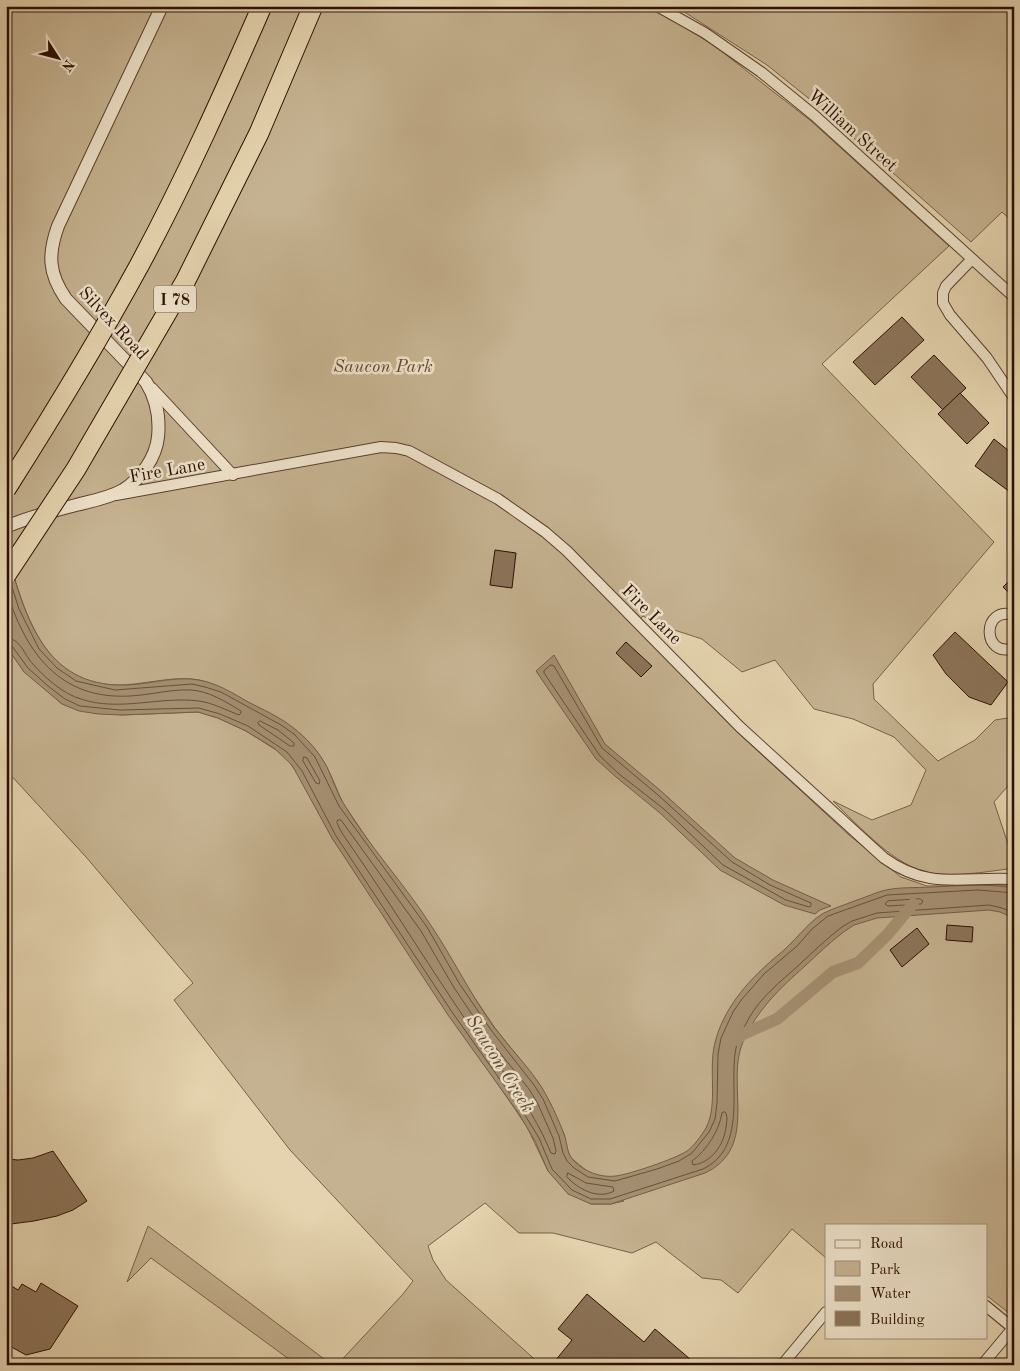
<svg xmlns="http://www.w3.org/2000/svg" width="1020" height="1371" viewBox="0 0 1020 1371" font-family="'Old Standard TT',serif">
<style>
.green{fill:#c5b290;stroke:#786048}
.water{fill:#a59073;stroke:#755c45}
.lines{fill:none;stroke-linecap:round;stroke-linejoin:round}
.shore{stroke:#684f3a;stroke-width:1}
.canal{stroke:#a59073;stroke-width:12}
.building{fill:#8c745a;stroke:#2c0e00}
.minor-casing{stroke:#5a3f2c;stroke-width:12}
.tertiary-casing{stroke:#5a3f2c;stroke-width:14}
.minor{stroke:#ede2ca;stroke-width:10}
.tertiary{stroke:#ede2ca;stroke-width:12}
.motorway-bridge-casing{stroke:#2c0e00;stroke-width:21;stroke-linecap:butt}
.motorway-bridge{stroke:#e4d3ae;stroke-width:19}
.labels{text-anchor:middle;stroke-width:5;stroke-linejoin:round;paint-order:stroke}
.shield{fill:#ede2ca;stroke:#664e3d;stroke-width:1}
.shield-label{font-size:16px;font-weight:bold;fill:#2c0e00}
.street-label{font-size:18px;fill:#2c0e00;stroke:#ede2ca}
.park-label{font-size:18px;font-style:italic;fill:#624732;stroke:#ede2ca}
.water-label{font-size:19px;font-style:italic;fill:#624834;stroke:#ede2ca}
</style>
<rect width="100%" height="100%" fill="#e4d3ae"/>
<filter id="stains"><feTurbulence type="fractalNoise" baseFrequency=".004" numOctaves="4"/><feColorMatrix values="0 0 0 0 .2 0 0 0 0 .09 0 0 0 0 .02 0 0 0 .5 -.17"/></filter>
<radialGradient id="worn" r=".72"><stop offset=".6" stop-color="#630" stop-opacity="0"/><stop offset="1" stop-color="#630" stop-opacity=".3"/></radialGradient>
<!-- green -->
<g class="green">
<path d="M6,6H646L683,26L716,47L811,121L949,246L822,364L994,542L873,684L874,699L938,761L975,740L995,720L1014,717V779L994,802L1011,853L1008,869C984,872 956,877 931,873C896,868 858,825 833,801L872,820L911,805L926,770L894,737L853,719L814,709L775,660L742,672L702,639L662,626L643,616L634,626L736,731L849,835L901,877L927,886L1014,885V1317L986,1295V1225H826V1258L792,1229L738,1293L721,1280L702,1278L656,1242L632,1253L553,1233H519L485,1203L428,1246L433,1260L446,1280L541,1365H337L403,1294L413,1281L290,1150L174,1000L193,983L86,857L6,770V646L24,671L62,704L121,715L198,712L218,718L246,731L284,755L298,774L332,838L527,1127L548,1171L591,1204H611L624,1201L571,1158L568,1152L564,1134L538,1082L495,1028L343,803C337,791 333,778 326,766C307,730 272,715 238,697C224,690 208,680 192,679C167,677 142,685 117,685C41,684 24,609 6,550Z"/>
<polygon points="675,6 1014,6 1014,223 1002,212 971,242 812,101 767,65"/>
<polygon points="148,1226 332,1365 297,1365 151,1258 127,1282"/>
</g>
<!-- water -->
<g class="water">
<path d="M6,550C24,610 40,681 116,685C143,687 172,675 199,680C222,684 239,698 260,708C288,721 312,739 327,767C332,778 336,790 342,801C368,845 403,882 430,924C453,958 470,994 494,1027C509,1047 527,1065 541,1086C550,1101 558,1118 564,1134C568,1144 566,1153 574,1161C585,1172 601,1178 616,1176C630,1174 675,1159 687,1151C694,1146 701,1136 706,1128C719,1103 707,1067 716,1039C726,1004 751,978 778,955C794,943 805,925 822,914C833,908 845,905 857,900C867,897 876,892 886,890C900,887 916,888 931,887C958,886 987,883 1014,888V918L1000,912L989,910L877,918L854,925L845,931C830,942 818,954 805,966C779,989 757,1010 743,1042C725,1084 760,1147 705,1173L611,1204H591L568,1194L548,1171L535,1141L519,1114L448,1015L332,838L292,765L274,748L246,731L218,718L198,712L121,715L98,714L79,711L62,704L24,672L6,646Z"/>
<polygon points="554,655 605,744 661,791 735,858 773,880 831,906 820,910 815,914 784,905 720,870 660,813 616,777 596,759 536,671"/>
</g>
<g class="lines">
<!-- shore -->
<g class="shore">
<polyline points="11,584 19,609 39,649 57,668 76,681 115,690 192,684 205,687 221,692 281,725 294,734 315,757 339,806 427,927 459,983 491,1030 534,1085 543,1099 559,1136 563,1153 567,1161 574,1168 588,1177 615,1181 657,1169 679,1161 692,1153 709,1132 715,1119 717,1103 718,1054 721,1038 733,1012 742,999 764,974 797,946 812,929 828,916 887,895 978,890 1014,893"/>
<path d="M6,589C25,652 59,700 130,696C150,695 171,689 191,690C209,691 226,702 241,711V713L239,715C226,710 213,703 199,701C160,696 119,712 81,699C63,694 44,677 32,663C24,654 20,638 6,638"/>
<path d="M6,644L12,646L28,668L48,686L65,699L80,706L120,710L199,708L220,714L248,726L287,752L302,771L336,836L452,1012L523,1112L539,1138L552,1169L572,1190L591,1199H610L703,1169C746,1148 730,1092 735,1054C736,1042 743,1029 749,1018C761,997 781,981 799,965C813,952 826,939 842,927L852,921L877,913L989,905L1002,908L1014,913"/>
<polygon points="551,665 554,666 602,748 658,795 732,862 770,885 811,903 811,906 809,907 786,900 723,865 664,809 619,774 600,756 544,673 544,671"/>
<polygon points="260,721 278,730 294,743 294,746 290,746 259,725 258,723"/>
<polygon points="304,757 307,758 320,781 319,784 316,783 303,761"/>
<path d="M338,820H341L421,931L453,986L485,1034L529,1089L537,1102L553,1138L556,1151L555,1154L551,1153C529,1099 489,1055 457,1007C418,949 382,890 342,833L337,823Z"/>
<polygon points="920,899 923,901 921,904 888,906 885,904 888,901"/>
<path d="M725,1112C728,1116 727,1121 726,1127C724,1145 711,1163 693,1165L692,1161C707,1150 719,1131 722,1113Z"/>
<path d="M568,1173L586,1183L613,1187L614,1191C598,1200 578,1189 567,1177Z"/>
</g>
<!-- canal -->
<polyline class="canal" points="737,1040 741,1035 777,1019 833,972 858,963 887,935 913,904"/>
</g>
<!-- building -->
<g class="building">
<polygon points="902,317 924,340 875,385 853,362"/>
<polygon points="934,355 966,388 943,410 911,377"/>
<polygon points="960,393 989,423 967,444 938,414"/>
<polygon points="994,439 1014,455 1014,495 975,466"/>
<polygon points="495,550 516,553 512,588 490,585"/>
<polygon points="1014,576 1014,598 1003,587"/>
<polygon points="955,632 1008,682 991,705 969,697 946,674 933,655"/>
<polygon points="626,642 652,666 641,677 616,653"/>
<polygon points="947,925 973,927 972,942 946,940"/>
<polygon points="917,928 929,944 902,967 890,950"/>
<polygon points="53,1151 87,1201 73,1210 57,1216 34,1221 11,1224 6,1223 6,1169 8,1159 18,1160 33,1158"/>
<polygon points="7,1283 18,1290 22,1284 36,1292 41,1283 78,1306 50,1349 26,1355 6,1344"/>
<polygon points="587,1294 644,1342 655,1329 697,1365 559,1365 555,1361 572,1340 558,1329"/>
</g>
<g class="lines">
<defs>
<g id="minor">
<polyline points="657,6 705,33 761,72 815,116 1014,297"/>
<polyline points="972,259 946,286 943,293 943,303 950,315 987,358 1014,398"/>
<polyline points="152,388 233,475"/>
<path d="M116,495L381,447L396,448L409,451L498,499L545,532L567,551L740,727L884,858C930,891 963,876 1014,879"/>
<path d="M1014,615C981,605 982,659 1014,648"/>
<polyline points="986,1306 1014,1329"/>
<polyline points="782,1365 826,1312"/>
<polyline points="982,1365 1013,1328"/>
</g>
<path id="tertiary" d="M6,527C28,517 53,511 76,505C92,501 109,498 123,490C141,479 156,457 158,437C160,417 156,398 146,382L66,299C48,273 48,254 58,226L162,6"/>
</defs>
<!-- minor casing -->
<use href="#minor" class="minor-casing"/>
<!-- tertiary casing -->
<use href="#tertiary" class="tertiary-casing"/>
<!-- minor -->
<use href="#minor" class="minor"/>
<!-- tertiary -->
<use href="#tertiary" class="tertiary"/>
<defs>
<g id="motorway-bridge">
<path d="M6,489C53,415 98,341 140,264C185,180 224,93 262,6"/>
<polyline points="6,575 76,469 186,280 259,133 313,6"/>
</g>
</defs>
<!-- motorway-bridge casing -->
<use href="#motorway-bridge" class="motorway-bridge-casing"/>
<!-- motorway-bridge -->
<use href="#motorway-bridge" class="motorway-bridge"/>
</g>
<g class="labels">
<!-- shield labels -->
<rect class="shield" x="154" y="285.5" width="42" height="27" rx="4"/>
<g class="shield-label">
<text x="175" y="305">I 78</text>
</g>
<!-- street labels -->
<g class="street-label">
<text transform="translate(853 130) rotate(42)" y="6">William Street</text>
<text transform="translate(114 323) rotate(47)" y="6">Silvex Road</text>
<text transform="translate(167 470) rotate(-10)" y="6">Fire Lane</text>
<text transform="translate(652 614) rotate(45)" y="6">Fire Lane</text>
</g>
<!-- park labels -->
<g class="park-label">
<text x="383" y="372">Saucon Park</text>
</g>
<!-- water labels -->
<g class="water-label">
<text transform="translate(501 1063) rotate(58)" y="7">Saucon Creek</text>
</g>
</g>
<!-- margin -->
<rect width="1020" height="1371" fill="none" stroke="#e4d3ae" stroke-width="25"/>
<rect x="8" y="8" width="1005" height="1356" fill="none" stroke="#2c0e00" stroke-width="2.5"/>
<rect x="12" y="12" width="995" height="1346" fill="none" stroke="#2c0e00"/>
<!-- legend -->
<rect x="825" y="1224" width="162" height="115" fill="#ede2ca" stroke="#a08d79"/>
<rect x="835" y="1240" width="25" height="8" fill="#ede2ca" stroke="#a08d79"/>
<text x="870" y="1248" font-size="15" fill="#2c0e00">Road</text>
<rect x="835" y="1261" width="25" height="15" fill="#c5b290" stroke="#a08d79"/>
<text x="870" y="1274" font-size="15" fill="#2c0e00">Park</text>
<rect x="835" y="1286" width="25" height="15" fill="#a59073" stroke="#a08d79"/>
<text x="870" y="1298" font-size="15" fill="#2c0e00">Water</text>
<rect x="835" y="1311" width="25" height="15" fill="#8c745a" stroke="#a08d79"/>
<text x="870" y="1324" font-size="15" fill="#2c0e00">Building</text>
<!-- north arrow -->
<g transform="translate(58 58) rotate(126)" stroke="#ede2ca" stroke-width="4" paint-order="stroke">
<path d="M0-4L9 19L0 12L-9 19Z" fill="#2c0e00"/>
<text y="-8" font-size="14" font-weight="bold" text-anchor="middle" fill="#2c0e00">N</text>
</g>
<rect width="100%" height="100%" filter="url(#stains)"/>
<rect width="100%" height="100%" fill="url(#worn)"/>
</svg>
